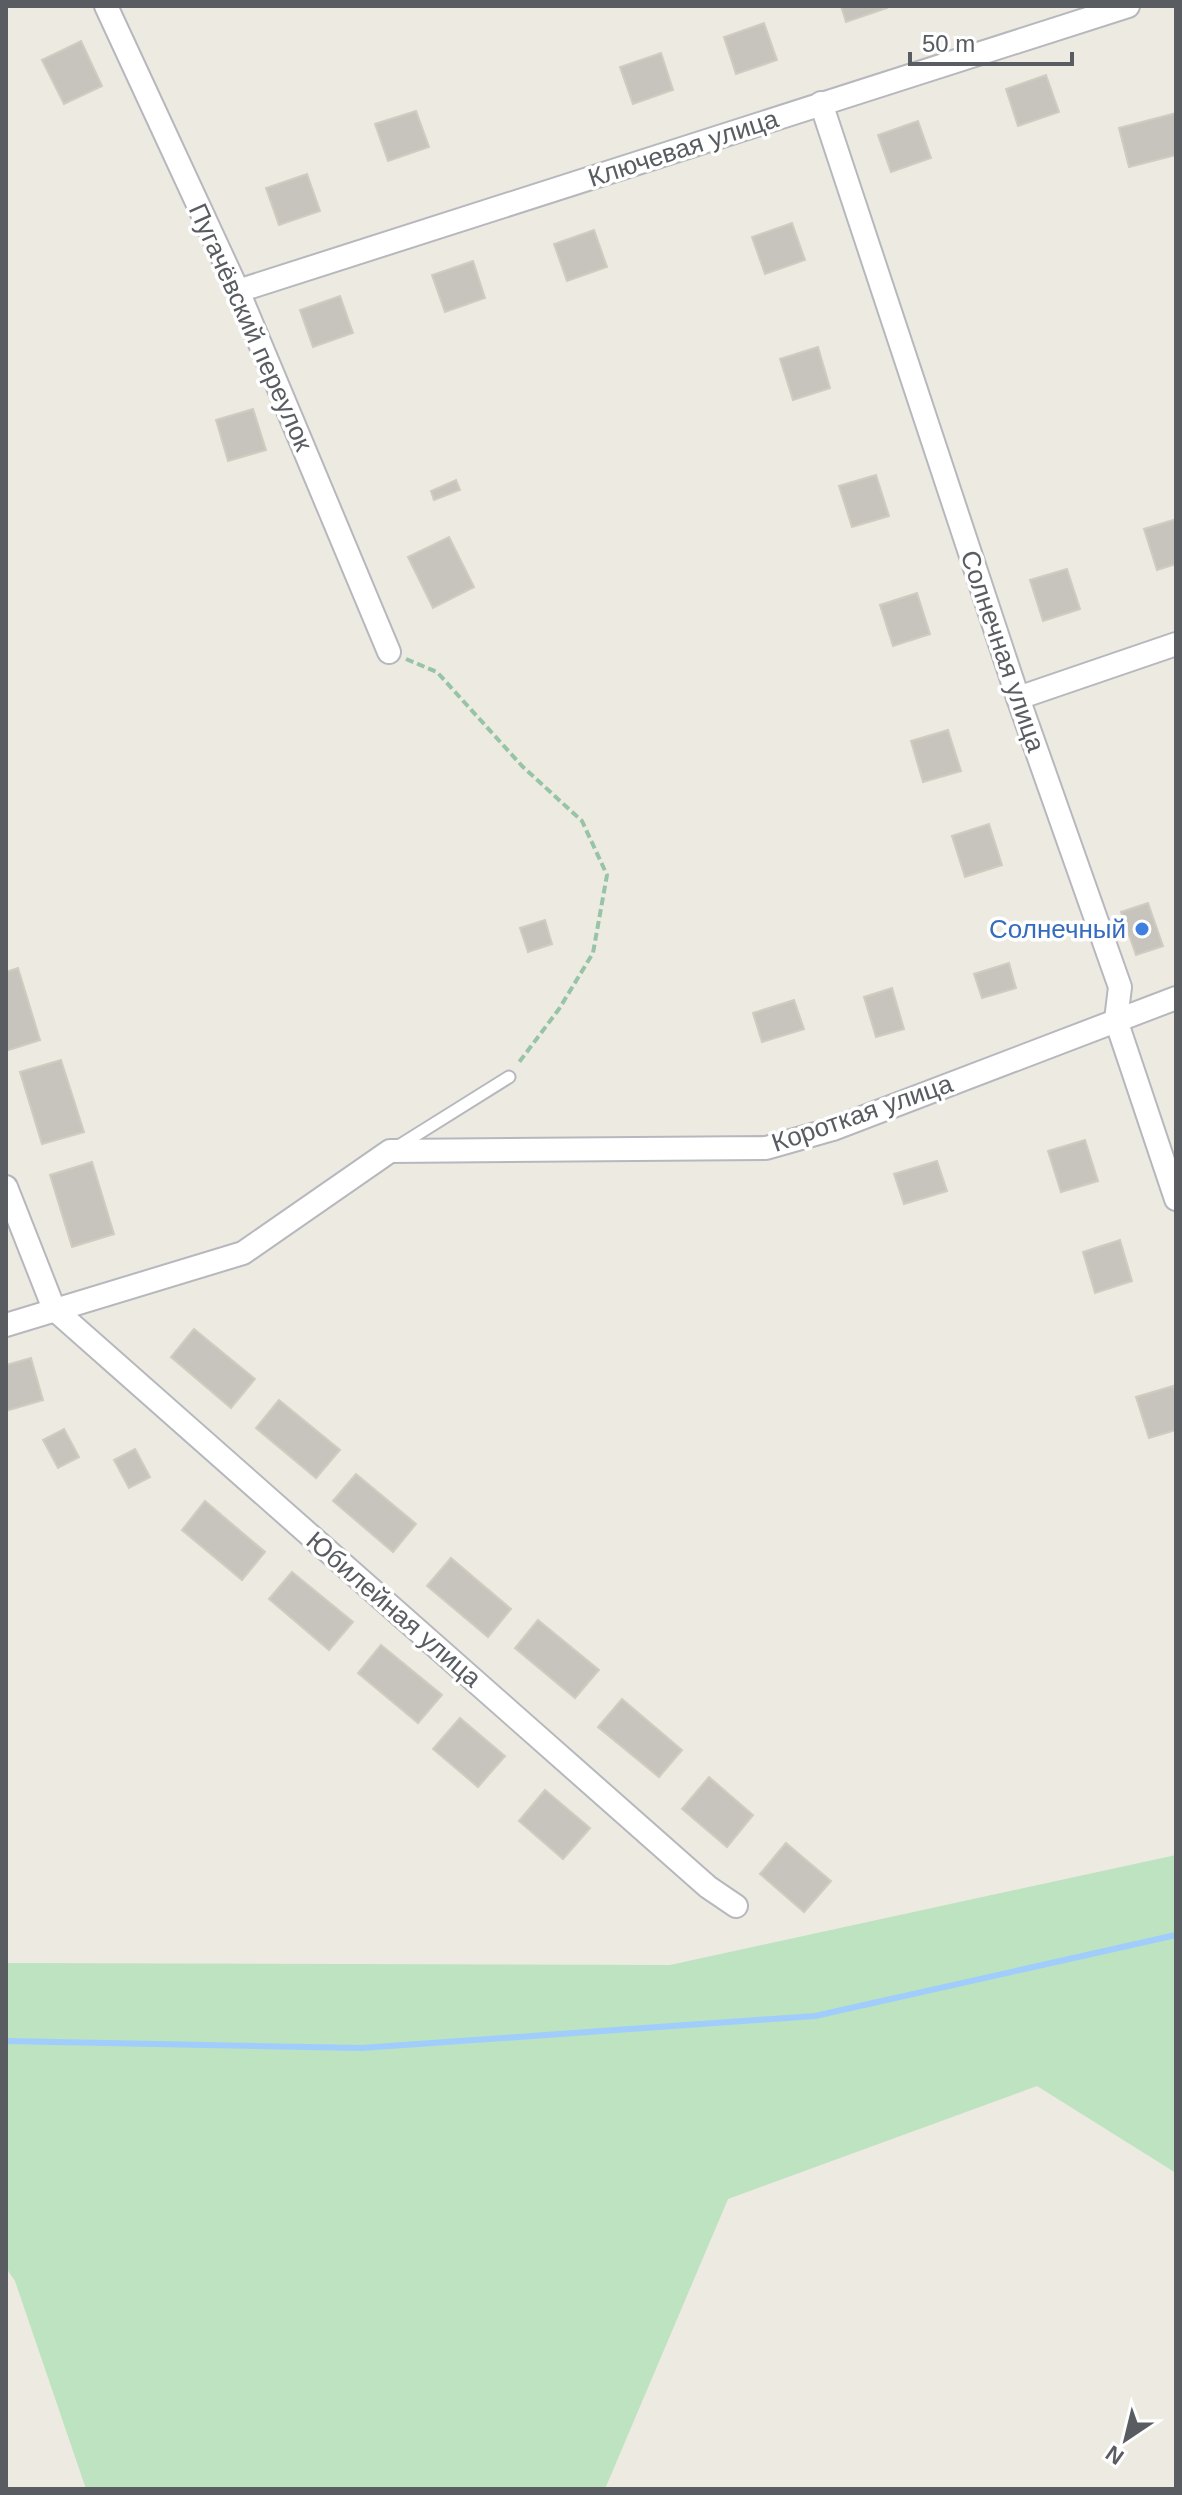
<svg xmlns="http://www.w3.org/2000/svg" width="1182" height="2495" viewBox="0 0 1182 2495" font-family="Helvetica,sans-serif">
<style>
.green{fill:#bde3c0}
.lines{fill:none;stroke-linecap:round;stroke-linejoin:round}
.stream{stroke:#a0cdfc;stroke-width:6}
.building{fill:#c7c4be;stroke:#d0ccbf;stroke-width:2}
.service-casing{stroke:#b6b8bd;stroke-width:15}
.minor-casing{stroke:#b6b8bd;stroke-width:26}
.path{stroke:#97c4a7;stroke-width:4;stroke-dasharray:8 4;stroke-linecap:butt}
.service{stroke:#fff;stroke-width:11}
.minor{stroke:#fff;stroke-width:22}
.shop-dot{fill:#3f7fe0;stroke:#fff;stroke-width:3}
.labels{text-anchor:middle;stroke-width:7;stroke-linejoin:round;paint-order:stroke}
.street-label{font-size:26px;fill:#595c61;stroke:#fff}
.shop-label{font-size:26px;fill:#366cbe;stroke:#fff;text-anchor:end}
</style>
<rect width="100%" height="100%" fill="#eceae1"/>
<!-- green -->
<polygon class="green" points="1176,1855 1176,2173 1037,2086 728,2199 605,2489 86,2489 15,2281 6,2268 6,1963 670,1965"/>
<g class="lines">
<!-- stream -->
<polyline class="stream" points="6,2041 361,2048 815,2016 1176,1935"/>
</g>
<!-- building -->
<g class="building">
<polygon points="841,6 886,6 887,8 846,22"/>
<polygon points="764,23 777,60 736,74 724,37"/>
<polygon points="81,41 102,86 64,104 42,60"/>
<polygon points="661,53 673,90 633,104 620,67"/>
<polygon points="1046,75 1059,112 1018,126 1006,89"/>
<polygon points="416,111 429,147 388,161 375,124"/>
<polygon points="1176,113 1176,155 1129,167 1119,128"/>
<polygon points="918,121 931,158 891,172 878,135"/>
<polygon points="307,174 320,211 279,225 266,188"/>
<polygon points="792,223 805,260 765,274 752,237"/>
<polygon points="594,230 607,267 567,281 554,244"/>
<polygon points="473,261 485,298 445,312 432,275"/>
<polygon points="340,296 353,333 313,347 300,310"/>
<polygon points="818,347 830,388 793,400 780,359"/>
<polygon points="253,409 266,450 228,461 216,420"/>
<polygon points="876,475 889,516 852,527 839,486"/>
<polygon points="456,480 460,490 434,500 431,491"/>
<polygon points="1176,519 1176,564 1157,570 1144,529"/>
<polygon points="449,537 474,587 433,608 408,557"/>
<polygon points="1067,569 1080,609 1043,621 1030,580"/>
<polygon points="917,593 930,634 893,646 880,605"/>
<polygon points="948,730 961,771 923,782 911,741"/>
<polygon points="989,824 1002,865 965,877 952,836"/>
<polygon points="1148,903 1163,946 1136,955 1121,912"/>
<polygon points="545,920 552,944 528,952 520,928"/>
<polygon points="1009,963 1016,988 982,998 974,974"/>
<polygon points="18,968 40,1040 6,1051 6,972"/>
<polygon points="892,988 904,1029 876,1037 864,997"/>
<polygon points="794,1000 804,1029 762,1042 753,1013"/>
<polygon points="61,1060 84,1132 42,1144 20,1072"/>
<polygon points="1085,1140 1098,1181 1061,1192 1048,1151"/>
<polygon points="937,1161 947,1191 904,1204 894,1174"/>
<polygon points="92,1162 114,1234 72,1247 50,1175"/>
<polygon points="1120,1240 1132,1281 1095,1293 1083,1252"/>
<polygon points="194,1329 255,1379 231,1408 171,1357"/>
<polygon points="31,1358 43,1400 6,1411 6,1365"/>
<polygon points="1173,1386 1176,1395 1176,1430 1149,1438 1136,1397"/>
<polygon points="279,1400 340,1450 316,1478 256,1428"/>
<polygon points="64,1429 79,1457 58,1468 43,1440"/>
<polygon points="135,1449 150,1477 129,1488 114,1460"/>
<polygon points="356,1474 416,1524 393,1552 333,1501"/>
<polygon points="205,1501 265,1552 242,1580 182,1530"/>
<polygon points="451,1558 511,1609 488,1637 427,1586"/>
<polygon points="292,1572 353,1622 329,1650 269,1599"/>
<polygon points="538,1620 599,1670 575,1698 515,1648"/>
<polygon points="381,1645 442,1695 418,1723 358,1673"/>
<polygon points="622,1699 682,1750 659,1777 598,1727"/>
<polygon points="460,1718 505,1756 478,1787 433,1749"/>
<polygon points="709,1777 753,1815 727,1847 682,1809"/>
<polygon points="545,1790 590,1828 563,1859 519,1821"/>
<polygon points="786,1843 831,1881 804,1912 760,1874"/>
</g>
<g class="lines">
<defs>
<polyline id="service" points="397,1147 509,1077"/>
<g id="minor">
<polyline points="106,6 238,291 389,652"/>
<polyline points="821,103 1018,698 1120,987 1116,1020 1176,1199"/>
<polyline points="238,291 1128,6"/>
<polyline points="1018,698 1176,644"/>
<polyline points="6,1187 54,1309 708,1887 736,1906"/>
<polyline points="6,1325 243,1253 390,1151 766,1148 833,1129 1176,998"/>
</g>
</defs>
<!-- service casing -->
<use href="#service" class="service-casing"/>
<!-- minor casing -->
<use href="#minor" class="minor-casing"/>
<!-- path -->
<polyline class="path" points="406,659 437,672 522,766 582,821 607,875 593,953 559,1009 517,1065"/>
<!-- service -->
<use href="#service" class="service"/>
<!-- minor -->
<use href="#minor" class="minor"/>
</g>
<!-- markers -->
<circle class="shop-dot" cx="1142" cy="929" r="8"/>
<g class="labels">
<!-- street labels -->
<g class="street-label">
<text transform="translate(683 148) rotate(-18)" y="9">Ключевая улица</text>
<text transform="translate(251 327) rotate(66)" y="9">Пугачёвский переулок</text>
<text transform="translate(1003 651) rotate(71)" y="9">Солнечная улица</text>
<text transform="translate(862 1113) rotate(-19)" y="9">Короткая улица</text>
<text transform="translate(394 1609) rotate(41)" y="9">Юбилейная улица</text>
</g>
<!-- shop labels -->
<g class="shop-label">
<text x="1126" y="938">Солнечный</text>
</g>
</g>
<!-- border -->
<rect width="1182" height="2495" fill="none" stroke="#595c61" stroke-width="16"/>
<!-- north arrow -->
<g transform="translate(1126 2439) rotate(215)" stroke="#ffffff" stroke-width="6" paint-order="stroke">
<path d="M0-6L14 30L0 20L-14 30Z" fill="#595c61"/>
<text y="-12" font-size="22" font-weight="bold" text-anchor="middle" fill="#595c61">N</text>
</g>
<!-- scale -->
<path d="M910 52v12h162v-12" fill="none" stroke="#595c61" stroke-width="4"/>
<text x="922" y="52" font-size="24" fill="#595c61" stroke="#ffffff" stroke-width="6" paint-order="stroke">50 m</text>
</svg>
